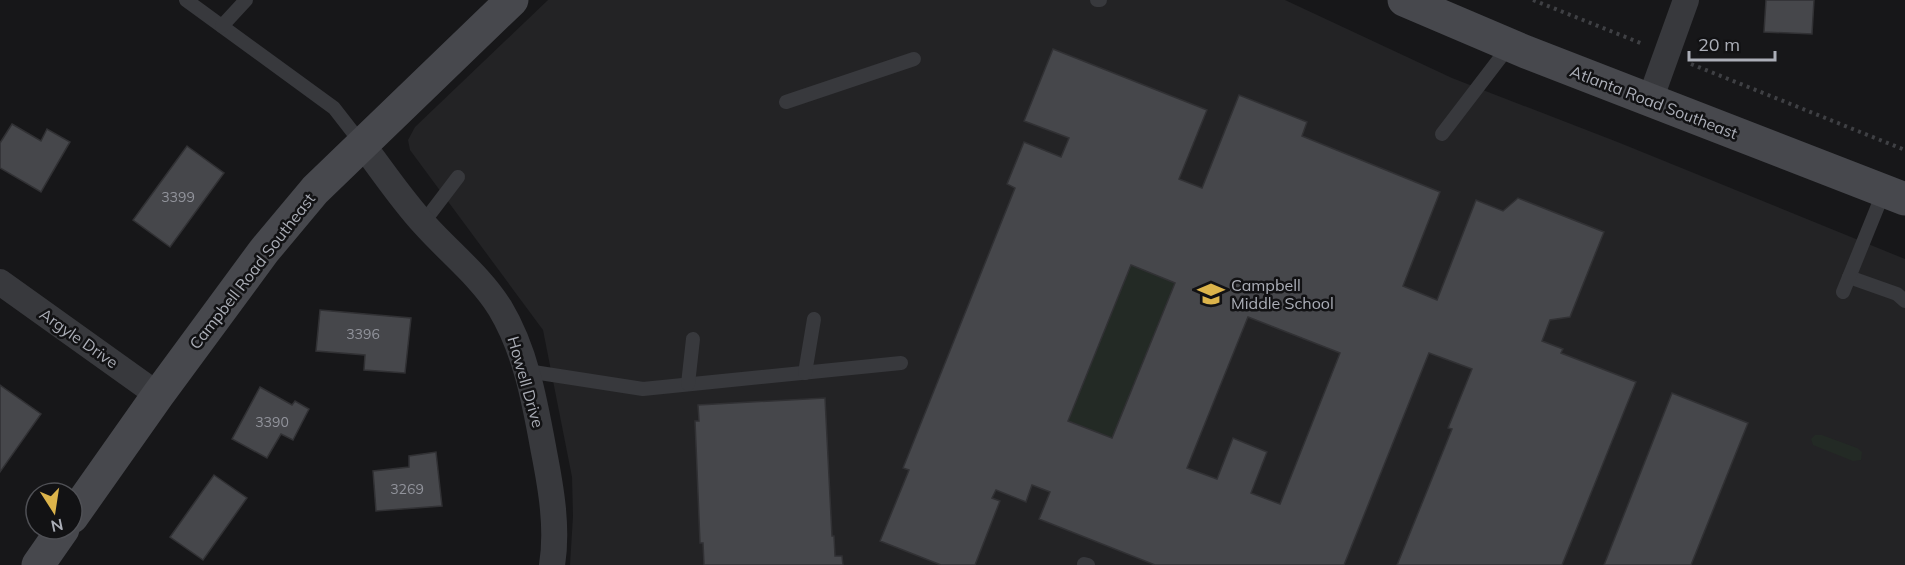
<svg xmlns="http://www.w3.org/2000/svg" width="1905" height="565" viewBox="0 0 1905 565" font-family="Mulish,sans-serif">
<style>
.built{fill:#232325}
.green{fill:#232a25}
.building{fill:#46474b;stroke:#313134;stroke-width:1.5;fill-rule:evenodd}
.lines{fill:none;stroke-linecap:round;stroke-linejoin:round}
.path{stroke:#3f4044;stroke-width:4;stroke-dasharray:3 4.5;stroke-linecap:butt}
.lane{stroke:#38393d;stroke-width:14}
.street{stroke:#38393d;stroke-width:26}
.secondary{stroke:#47484d;stroke-width:33}
.labels{text-anchor:middle;stroke-width:5;stroke-linejoin:round;paint-order:stroke}
.number-label{font-size:14px;fill:#92949c}
.street-label{font-size:16px;fill:#abaeb7;stroke:#121214}
.poi-label{font-size:16px;fill:#abaeb7;stroke:#121214;text-anchor:start}
</style>
<rect width="100%" height="100%" fill="#171719"/>
<!-- built -->
<polygon class="built" points="548,0 1285,0 1452,78 1620,143 1905,259 1905,565 570,565 573,516 572,477 543,330 410,150 408,140 415,127"/>
<!-- green -->
<g class="green">
<polygon points="1131,265 1175,283 1112,438 1068,421"/>
<polygon points="1815,435 1822,435 1857,448 1862,452 1861,460 1853,461 1813,445 1811,439"/>
</g>
<!-- building -->
<g class="building">
<polygon points="1766,0 1814,0 1812,34 1764,32"/>
<path d="M1053,49L1207,110L1179,179L1202,188L1239,95L1307,122L1302,136L1440,192L1403,286L1437,300L1476,200L1503,211L1518,198L1604,232L1570,317L1550,320L1542,341L1563,349L1561,353L1636,382L1562,565H1397L1452,429L1448,428L1472,369L1429,353L1344,565H1155L1039,519L1050,492L1032,485L1026,502L996,490L992,498L1000,501L975,565H941L880,541L909,470L903,468L1015,188L1007,184L1024,142L1061,157L1069,138L1024,121ZM1131,265L1175,283L1112,438L1068,421ZM1248,317L1340,353L1280,504L1251,493L1267,452L1233,438L1217,479L1187,468Z"/>
<polygon points="12,124 41,141 47,129 70,142 41,192 0,168 0,143"/>
<polygon points="187,146 224,173 170,247 133,220"/>
<polygon points="320,310 411,318 405,373 364,370 365,355 316,351"/>
<polygon points="0,385 41,414 0,472"/>
<polygon points="260,387 292,405 295,401 309,409 293,440 281,434 267,458 232,439"/>
<polygon points="1672,393 1748,423 1691,565 1604,565"/>
<polygon points="825,398 832,536 834,536 835,556 842,556 843,565 704,565 703,543 700,543 695,421 699,421 698,405"/>
<polygon points="436,452 442,506 376,511 373,471 409,467 409,456"/>
<polygon points="214,475 247,498 203,560 170,537"/>
</g>
<g class="lines">
<!-- path -->
<g class="path">
<polyline points="1533,0 1643,44"/>
<polyline points="1691,64 1905,150"/>
</g>
<!-- lane -->
<g class="lane">
<polyline points="186,0 334,108 362,144"/>
<polyline points="1097,0 1100,0"/>
<polyline points="222,26 246,0"/>
<polyline points="786,102 914,59"/>
<polyline points="1442,134 1510,45"/>
<polyline points="423,223 458,177"/>
<polyline points="1849,277 1897,294 1905,301"/>
<polyline points="1843,292 1884,191"/>
<polyline points="527,371 643,389 901,363"/>
<polyline points="805,373 814,319"/>
<polyline points="688,384 693,339"/>
<polyline points="1084,564 1088,565"/>
</g>
<!-- street -->
<g class="street">
<polyline points="1650,100 1686,0"/>
<path d="M362,144C382,170 401,199 424,224C449,252 480,276 500,308C526,351 535,403 544,452C551,488 558,528 552,565"/>
<polyline points="0,282 158,395"/>
</g>
<!-- secondary -->
<g class="secondary">
<polyline points="1404,0 1526,52 1905,199"/>
<polyline points="72,517 158,395 264,251 315,190 512,0"/>
<polyline points="38,565 63,529"/>
</g>
</g>
<!-- icons -->
<defs>
<symbol id="school-bare" viewBox="-9 -9 18 18"><path d="M0-5L7-2L0 1L-7-2ZM-4 1L0 2.5L4 1V4Q0 6-4 4Z" fill="#dcb44b" stroke="#121214" stroke-width="2.5" paint-order="stroke"/></symbol>
</defs>
<g fill-rule="evenodd">
<use href="#school-bare" x="1192" y="275" width="38" height="38"/>
</g>
<g class="labels">
<!-- number labels -->
<g class="number-label">
<text x="178" y="202">3399</text>
<text x="363" y="339">3396</text>
<text x="272" y="427">3390</text>
<text x="407" y="494">3269</text>
</g>
<!-- street labels -->
<g class="street-label">
<text transform="translate(1654 102) rotate(21)" y="6">Atlanta Road Southeast</text>
<text transform="translate(252 271) rotate(-52)" y="6">Campbell Road Southeast</text>
<text transform="translate(79 338) rotate(35)" y="6">Argyle Drive</text>
<text transform="translate(526 382) rotate(74)" y="6">Howell Drive</text>
</g>
<!-- poi labels -->
<g class="poi-label">
<text x="1231" y="291">Campbell<tspan x="1231" dy="18">Middle School</tspan></text>
</g>
</g>
<!-- north arrow -->
<g transform="translate(54 511) rotate(168)"><circle r="28" fill="#121214" stroke="#4f5055" stroke-width="1.5"/>
<path d="M0-4.5L10 22L0 15L-10 22Z" fill="#dcb44b"/>
<text y="-9" font-size="16" font-weight="bold" text-anchor="middle" fill="#abaeb7">N</text>
</g>
<!-- scale -->
<path d="M1689 51v9h86v-9" fill="none" stroke="#abaeb7" stroke-width="3"/>
<text x="1698" y="51" font-size="18" fill="#abaeb7" stroke="#121214" stroke-width="4.5" paint-order="stroke">20 m</text>
</svg>
